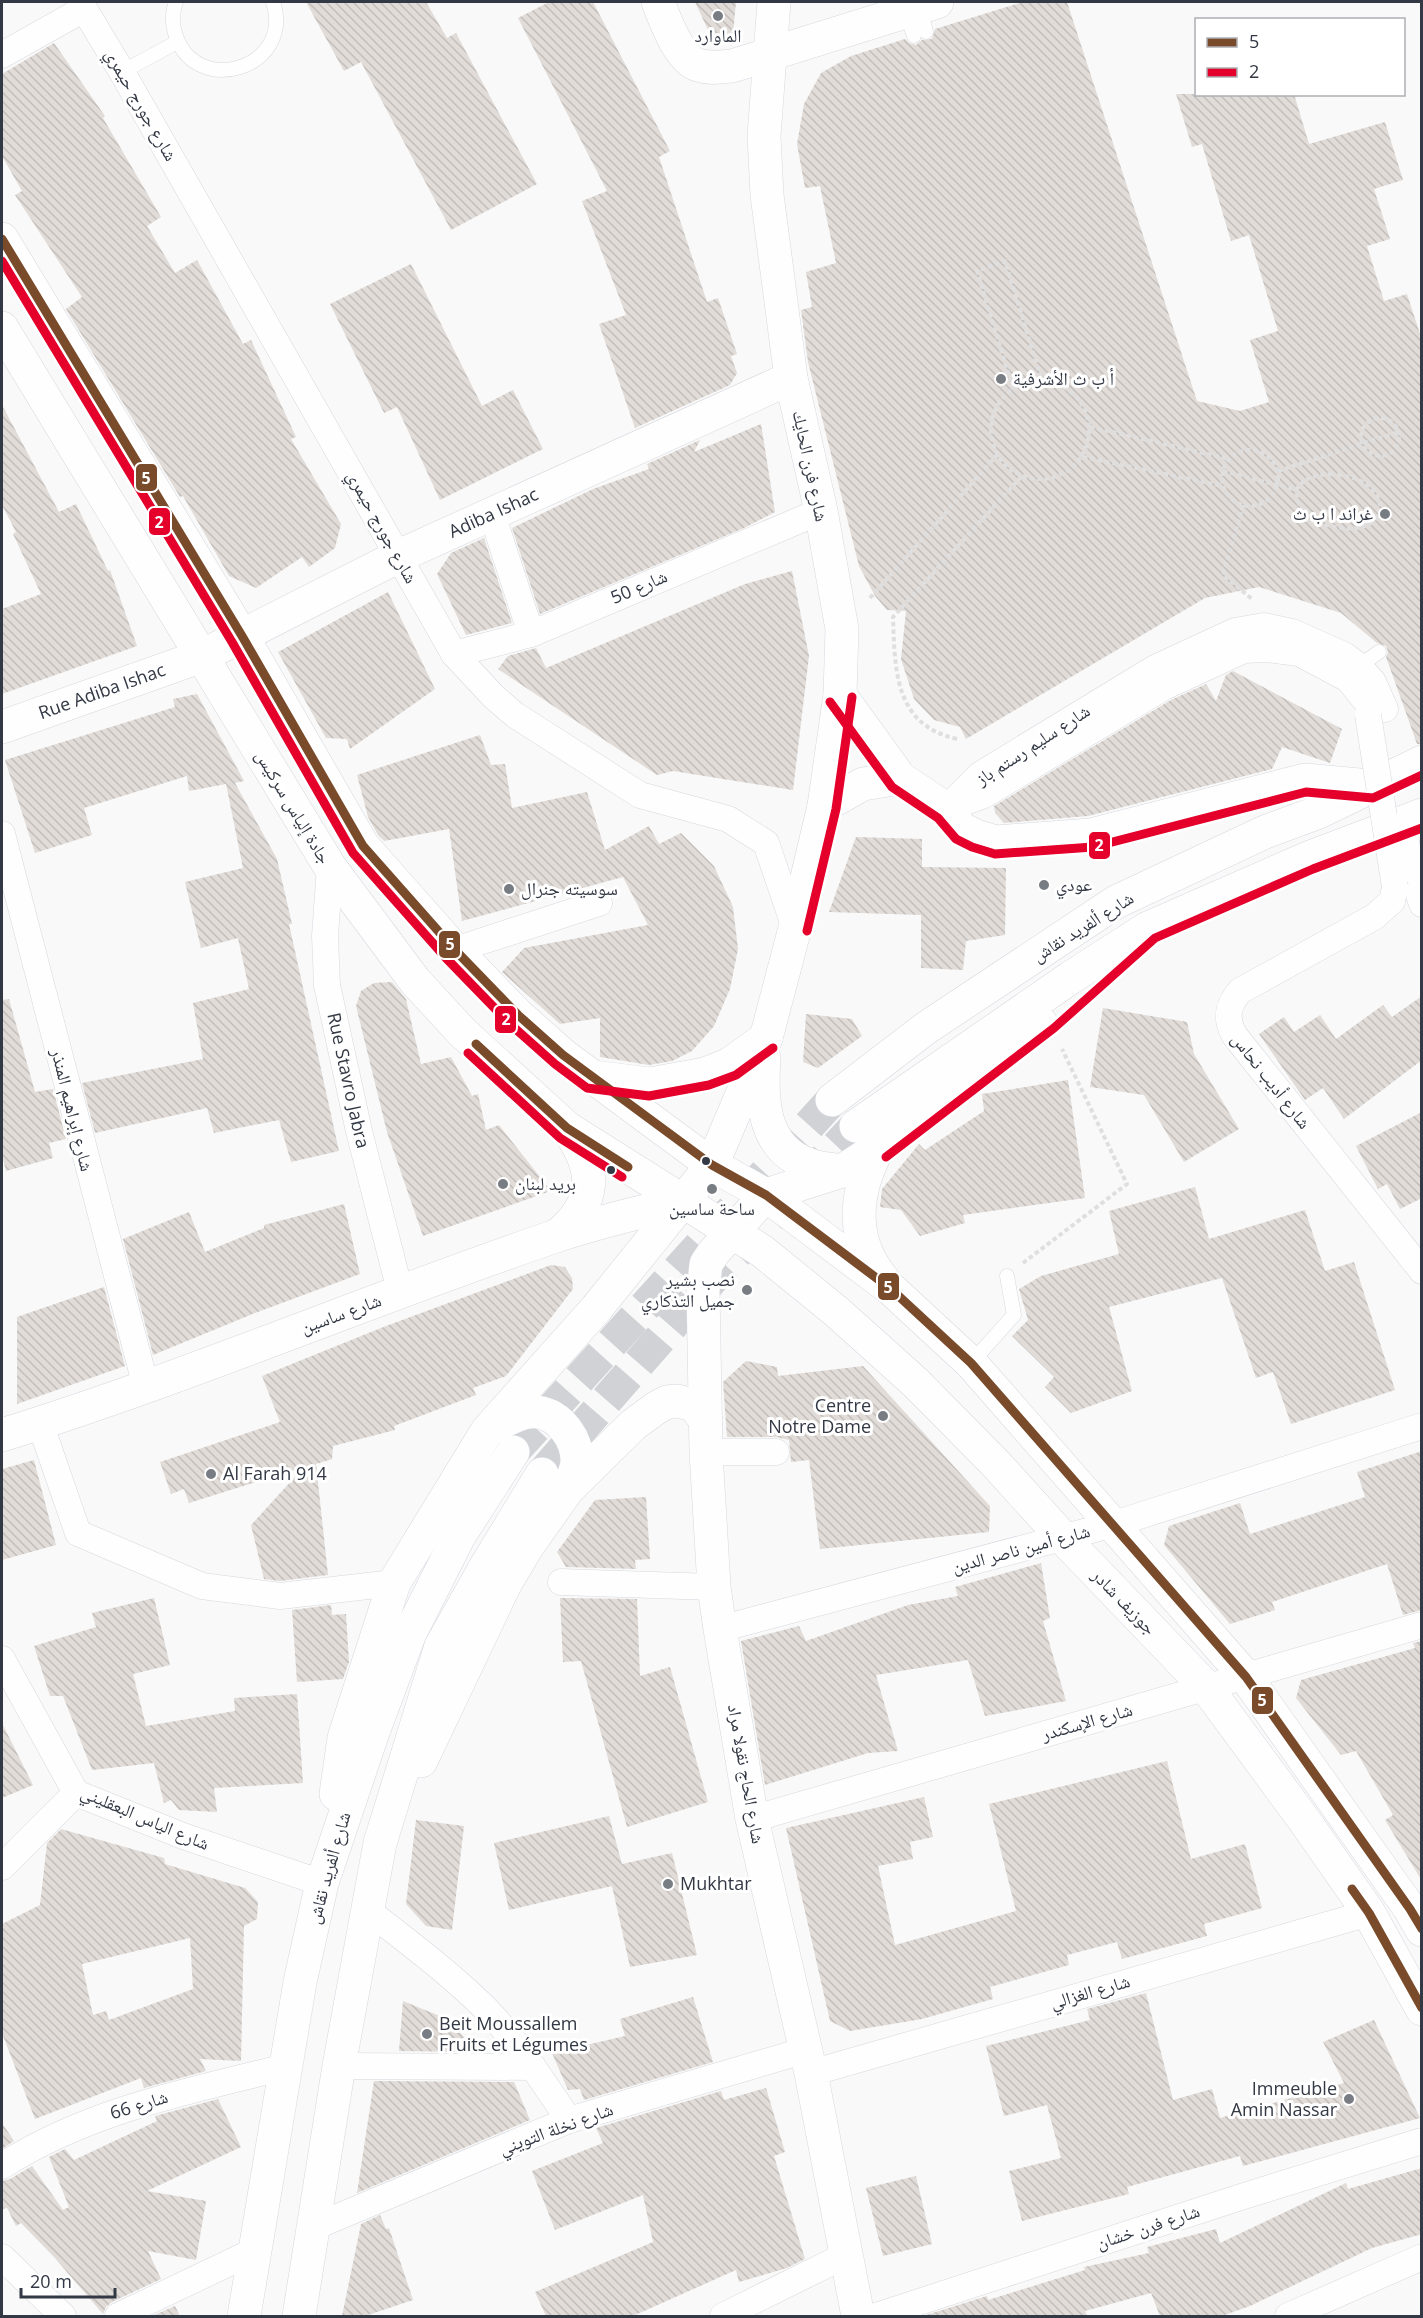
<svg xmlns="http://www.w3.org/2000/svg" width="1423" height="2318" viewBox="0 0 1423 2318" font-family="'Open Sans','Noto Naskh Arabic',sans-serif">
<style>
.building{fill:url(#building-back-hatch);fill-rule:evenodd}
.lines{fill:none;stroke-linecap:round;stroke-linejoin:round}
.highway-tunnel{stroke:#d1d2d5;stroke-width:33;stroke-dasharray:33 16;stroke-linecap:butt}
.lane-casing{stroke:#d5d8df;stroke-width:15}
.street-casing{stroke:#d5d8df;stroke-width:27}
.secondary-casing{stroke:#d5d8df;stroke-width:34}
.highway-casing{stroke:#d5d8df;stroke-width:34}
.path{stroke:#dfdfe0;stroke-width:4;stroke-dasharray:4.5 3;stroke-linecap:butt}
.lane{stroke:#fefefe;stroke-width:14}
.street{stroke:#fefefe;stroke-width:26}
.secondary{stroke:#fefefe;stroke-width:33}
.highway{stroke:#fefefe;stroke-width:33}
.street-bridge-casing{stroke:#d5d8df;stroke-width:27;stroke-linecap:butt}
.street-bridge{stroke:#fefefe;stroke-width:26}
.bus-1-casing{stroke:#fff;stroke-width:14}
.bus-2-casing{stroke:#fff;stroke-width:14}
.bus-1{stroke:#7a4b2a;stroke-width:9}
.bus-2{stroke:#e4002b;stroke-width:9}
.poi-dot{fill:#787c83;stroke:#fff;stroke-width:2}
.bus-dot{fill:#323844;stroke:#fff;stroke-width:2}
.labels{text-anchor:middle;stroke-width:6;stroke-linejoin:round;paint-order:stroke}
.poi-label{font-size:18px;fill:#323844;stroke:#fff;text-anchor:start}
.street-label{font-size:18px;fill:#323844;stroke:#fff}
.line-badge{stroke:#fff;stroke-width:2}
.badge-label{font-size:16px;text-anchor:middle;font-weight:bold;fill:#fff}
</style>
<defs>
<pattern id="building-back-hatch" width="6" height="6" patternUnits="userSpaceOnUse" patternTransform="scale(1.5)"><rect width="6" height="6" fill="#e2dcd8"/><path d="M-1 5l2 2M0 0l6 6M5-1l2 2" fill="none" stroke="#c2bebb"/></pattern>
</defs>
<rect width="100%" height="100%" fill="#f9f9f9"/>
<!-- building -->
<g class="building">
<polygon points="306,2 426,2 447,38 456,33 537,184 451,230 361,62 344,71"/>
<polygon points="549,2 593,2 670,151 659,157 707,302 718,298 737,354 731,356 737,373 730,385 635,428 599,324 626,315 582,201 607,191 518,18"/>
<polygon points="695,2 736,2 732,46 708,30"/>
<polygon points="1023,2 1067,2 1197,401 1240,411 1269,402 1250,340 1278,331 1249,235 1231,241 1202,144 1192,147 1176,94 1294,94 1309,144 1385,122 1403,180 1374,189 1390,239 1367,246 1384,301 1407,294 1422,340 1422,744 1417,744 1386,657 1388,652 1386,646 1377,643 1341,613 1259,587 1205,598 966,739 960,727 934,720 914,699 901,659 906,611 887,610 875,596 859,566 808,362 801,310 812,307 806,272 836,263 820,186 805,188 797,144 804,104 821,73 851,56 905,39 909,43 916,45 922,40 932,39 935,29"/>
<polygon points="54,43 105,116 103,118 161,217 147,226 175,273 197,260 243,344 251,340 296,437 291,439 341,524 335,548 309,567 302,557 256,588 229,576 183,496 180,497 66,309 82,297 15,195 22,191 2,156 2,74"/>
<polygon points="411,264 482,406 513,390 543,449 440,500 397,407 384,413 330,304"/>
<polygon points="2,405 59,512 76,504 108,571 110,570 137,646 2,694 2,609 41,594 13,534 16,532 2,505"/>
<polygon points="761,424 775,512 744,528 540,614 512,528 593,489 649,469 647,464 700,440 694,452"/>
<polygon points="484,538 512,623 466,635 437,574 451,553"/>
<polygon points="792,571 809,656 793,790 673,771 657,775 498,669 508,656 536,648 546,668 745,584"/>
<polygon points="388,592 435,689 350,749 347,739 326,738 278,652"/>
<polygon points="1233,671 1342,729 1330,763 1282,747 1272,769 1088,816 1004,823 995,813 994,806 1171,700 1206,684 1216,701 1226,675"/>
<polygon points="197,694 244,781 235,783 277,859 292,924 289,924 339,1151 291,1162 279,1120 214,1133 207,1108 95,1133 82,1083 203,1059 193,1003 249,989 238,938 201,948 185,882 243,868 226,784 189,791 187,776 84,808 92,835 35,853 5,760 175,707 173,699"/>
<polygon points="480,735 491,765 505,764 512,808 587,792 605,850 649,826 659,844 681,833 714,866 733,907 738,949 730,989 714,1026 692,1051 672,1061 649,1065 600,1057 600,1018 560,1024 502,972 524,948 648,925 623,877 462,921 449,829 384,841 378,835 368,817 357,775"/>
<polygon points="856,837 922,839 922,867 1006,868 1005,935 966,941 963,970 921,968 921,915 829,912"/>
<polygon points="392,982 406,999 421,1064 451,1057 472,1096 478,1094 486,1130 499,1125 551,1191 423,1236 387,1132 356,1006 361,991 374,983"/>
<polygon points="1422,996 1422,1060 1344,1119 1323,1088 1305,1100 1259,1034 1284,1017 1294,1032 1320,1015 1336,1039 1383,1005 1392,1017"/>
<polygon points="9,999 35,1092 53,1089 66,1139 49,1143 53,1158 6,1171 2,1155 2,1000"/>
<polygon points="1103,1008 1187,1022 1194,1054 1239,1129 1184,1162 1144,1095 1090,1087"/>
<polygon points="806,1014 852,1019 862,1036 818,1068 803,1062"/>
<polygon points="1068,1080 1085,1198 963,1215 965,1223 920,1236 901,1210 880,1207 882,1189 919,1144 925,1150 984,1111 982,1094"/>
<polygon points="1422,1112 1422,1198 1400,1209 1387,1184 1378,1189 1356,1146"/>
<polygon points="1195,1187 1209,1239 1305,1210 1325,1271 1354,1262 1395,1390 1291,1424 1273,1372 1256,1378 1222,1278 1109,1307 1132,1391 1071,1413 1045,1387 1054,1377 1012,1336 1028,1320 1019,1289 1041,1276 1119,1254 1109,1211"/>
<polygon points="344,1204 360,1274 255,1313 153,1355 123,1239 189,1212 205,1252 264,1228 264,1225"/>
<polygon points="551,1265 565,1267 572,1278 573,1289 506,1376 473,1388 476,1395 394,1426 395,1430 333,1446 332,1459 316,1464 328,1575 280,1581 264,1579 251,1525 304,1467 189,1503 184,1489 171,1494 160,1462 280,1422 262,1376 386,1326"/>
<polygon points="104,1287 125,1366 17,1404 17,1317"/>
<polygon points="746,1361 777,1367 778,1376 863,1366 990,1506 989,1532 820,1549 809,1460 791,1462 789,1440 776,1437 727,1437 723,1382"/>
<polygon points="1422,1451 1422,1610 1403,1615 1387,1564 1272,1602 1275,1610 1230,1624 1164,1545 1169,1526 1240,1503 1250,1534 1365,1497 1357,1472"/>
<polygon points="34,1460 56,1545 2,1560 2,1469"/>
<polygon points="646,1497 650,1559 635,1560 636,1569 566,1567 557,1552 595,1500"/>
<polygon points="1041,1563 1050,1618 1043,1621 1066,1701 985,1716 968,1660 876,1675 898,1751 868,1753 765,1785 741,1641 799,1626 806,1641 908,1605 958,1596 955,1587"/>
<polygon points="154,1598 170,1665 133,1674 146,1726 235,1711 234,1698 297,1694 303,1783 214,1788 217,1812 179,1810 171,1800 164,1803 154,1763 92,1770 63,1696 50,1696 34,1646 96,1627 92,1613"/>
<polygon points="560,1598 637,1599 640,1676 670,1667 708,1802 627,1827 581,1661 563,1662"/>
<polygon points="331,1605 332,1615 346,1614 349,1662 343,1679 297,1682 292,1610"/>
<polygon points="1422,1641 1422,1881 1385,1820 1393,1815 1356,1751 1341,1755 1296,1698 1301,1680 1415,1648 1413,1643"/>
<polygon points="2,1723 33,1785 2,1798"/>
<polygon points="1167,1761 1191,1859 1245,1844 1262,1908 1204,1924 1207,1936 1122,1959 1117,1942 1067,1955 1069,1965 990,1987 993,1999 922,2019 850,2031 830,2021 786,1828 924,1797 933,1837 910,1842 913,1859 878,1866 895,1945 1016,1911 989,1804"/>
<polygon points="609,1816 622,1864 672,1853 697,1955 630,1967 612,1886 509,1910 494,1843"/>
<polygon points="416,1820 464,1826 452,1930 426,1926 406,1904"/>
<path d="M61,1829L164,1858L165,1864L245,1888L258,1902L257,1919L244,1926L241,2061L200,2059L206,2071L144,2088L141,2078L35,2119L2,2033V1924L40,1905L47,1843ZM190,1938L193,1989L109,2020L106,2011L93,2015L82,1964Z"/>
<polygon points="1146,1993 1173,2100 1212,2089 1220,2118 1344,2083 1323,2042 1374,2020 1420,2118 1243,2166 1240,2156 1127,2187 1129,2194 1022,2221 1009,2171 1061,2158 1047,2105 1004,2116 986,2046 1090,2020 1087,2009"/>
<polygon points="693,1997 713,2062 584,2100 580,2089 568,2090 552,2053 625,2036 620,2019"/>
<polygon points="403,2001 452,2021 465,2039 463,2052 399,2051"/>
<polygon points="374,2081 514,2082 530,2120 357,2193"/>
<polygon points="766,2088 785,2152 774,2156 805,2259 787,2268 739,2282 736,2270 633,2316 546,2316 535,2292 653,2242 643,2195 555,2230 532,2171 603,2143 596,2128 721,2091 724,2100"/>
<polygon points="218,2099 241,2147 147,2191 206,2201 196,2260 148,2251 161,2279 112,2302 106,2307 103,2314 54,2257 21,2223 16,2226 7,2208 2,2209 2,2181 10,2179 32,2166 63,2210 69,2207 49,2157 65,2149 74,2160 157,2121 155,2116"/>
<polygon points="2,2123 14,2141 2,2149"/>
<polygon points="1422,2168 1422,2234 1372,2248 1250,2306 1222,2316 1160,2316 1151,2293 1085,2311 1087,2316 923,2316 987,2296 988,2300 1085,2270 1084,2267 1149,2253 1147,2247 1216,2229 1220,2243 1346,2183 1348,2189"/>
<polygon points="916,2176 932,2244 883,2256 866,2188"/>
<polygon points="380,2215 386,2229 389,2228 413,2300 365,2316 342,2316 361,2224"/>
<polygon points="175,2306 180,2316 152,2316"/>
</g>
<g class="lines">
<!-- highway-tunnel -->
<g class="highway-tunnel">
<polyline points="513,1452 832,1100"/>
<polyline points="542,1474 721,1269 856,1126"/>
</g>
<defs>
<g id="lane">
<path d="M176,2C172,12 172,23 175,33C194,99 295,69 273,2"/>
<polyline points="920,8 926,32"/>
<polyline points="905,11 914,36"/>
<polyline points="122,72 177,42"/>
<polyline points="1359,666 1379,652"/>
<polyline points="971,1363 1014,1315 1007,1276"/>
</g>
<g id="street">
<polyline points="80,2 122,72 454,654 494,697 515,715 640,795 728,819 766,843 795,928"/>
<polyline points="2,55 84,9"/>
<polyline points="492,514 531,634"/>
<polyline points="454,654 531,634 821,511"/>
<polyline points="954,806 984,795 1164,687 1244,650 1266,649 1299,653 1348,679 1365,700"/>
<polyline points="946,809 981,774 1155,668 1235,631 1264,626 1292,632 1344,655 1359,666 1373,682 1385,709"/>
<polyline points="2,834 146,1387"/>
<path id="s1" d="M330,867L325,936L327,985L359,1131L400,1291"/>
<polyline points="1411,869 1422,904"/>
<path d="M1395,887L1392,901L1374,917L1240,991C1227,1006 1225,1019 1235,1036L1422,1271"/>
<polyline points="455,950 599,903"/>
<polyline points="40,1423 78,1533 202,1586 280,1596 394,1583"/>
<polyline points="706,1452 776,1452"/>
<polyline points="561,1582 714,1587"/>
<polyline points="720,1629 1114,1524 1422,1426"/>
<polyline points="2,1659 76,1793 183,1836 322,1883"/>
<polyline points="752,1819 1422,1625"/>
<polyline points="2,1867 76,1793"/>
<path d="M367,1910C407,1941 447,1971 483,2006C516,2039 543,2082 569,2120"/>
<polyline points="339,2066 533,2067"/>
<polyline points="811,2073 1369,1913"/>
<path d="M2,2166C87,2111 188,2091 285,2067"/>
<polyline points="314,2227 569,2120 806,2050"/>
<polyline points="2,2257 63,2316"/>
<polyline points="118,2316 254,2251"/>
<polyline points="723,2316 846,2255"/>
<polyline points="876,2316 1244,2196 1422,2141"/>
<polyline points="1288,2316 1422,2257"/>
</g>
<g id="secondary">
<path d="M658,2C665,20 679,59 698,65C710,69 721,67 732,66L937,2"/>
<polyline points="2,239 242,636 363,846 455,950 518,1015 563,1055 712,1165 766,1195 891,1289 971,1363 1246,1677 1410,1909 1422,1930"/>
<polyline points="2,328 330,867 415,981 463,1033 567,1128 762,1251 837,1312 916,1383 995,1463 1064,1539 1206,1687 1304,1820 1369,1913 1422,2009"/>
<polyline points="840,695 900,778 946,809 962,829 976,836 996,842 1091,835 1305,780 1370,786"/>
<path id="s2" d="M2,727L202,656L399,556L791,378"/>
<polyline points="824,806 863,784 900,778"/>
<path d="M764,1058C761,1100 762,1149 810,1165C820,1169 832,1169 842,1171L879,1147"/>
<polyline points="593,1077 650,1084 705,1074 730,1064 766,1038"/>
<path d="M879,1147C855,1189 849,1238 882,1278"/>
<polyline points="712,1165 766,1038 795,928 824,806 840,695 842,629 821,511 791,378 767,195 764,136 774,2"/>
<polyline points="842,1171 766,1195 714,1252 706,1264 703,1291 706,1452 714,1587 720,1629 752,1819 811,2073 858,2316"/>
<path d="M558,1235C597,1202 597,1170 568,1130"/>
<path d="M2,1435C189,1377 370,1299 556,1236C597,1222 640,1213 682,1201"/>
</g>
<g id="highway">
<polyline points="832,1100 926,1028 1116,902 1265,832 1319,812 1422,762"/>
<polyline points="856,1126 1070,978 1148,928 1308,858 1422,815"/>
<polyline points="879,1147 1041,1023"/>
<path d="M494,1427C506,1420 522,1410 537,1412C561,1415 578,1440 577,1463C576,1471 571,1481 568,1489"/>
<polyline points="421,1761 505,1584 527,1547 568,1489 633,1425 656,1408 667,1402 677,1401 694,1405 706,1421"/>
<polyline points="336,1794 344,1738 394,1583 487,1431 596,1309 712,1165"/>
<polyline points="244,2316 300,1982 322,1883 373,1732 410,1633 459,1536 513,1452"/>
<polyline points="299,2316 339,2066 380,1843 441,1646 486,1566 542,1474"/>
</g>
</defs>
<!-- lane casing -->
<use href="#lane" class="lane-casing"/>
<!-- street casing -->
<use href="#street" class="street-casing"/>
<!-- secondary casing -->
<use href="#secondary" class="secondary-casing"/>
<!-- highway casing -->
<use href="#highway" class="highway-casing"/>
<!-- path -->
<g class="path">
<circle cx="1040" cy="430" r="49"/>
<polyline points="1013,389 977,271 1005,261 1042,381"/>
<circle cx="1380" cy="437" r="19"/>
<polyline points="1090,427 1229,459"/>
<circle cx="1250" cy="478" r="28"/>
<polyline points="1083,457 1223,486"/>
<polyline points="1223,471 1296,490"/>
<polyline points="1278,471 1399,432"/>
<path d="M1330,474C1340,475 1351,476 1361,481C1379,491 1389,511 1369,524C1352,534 1316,526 1304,512C1298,505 1297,498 1296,490C1305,477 1314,475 1330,474Z"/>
<polyline points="1243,505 1223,575 1252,599"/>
<polyline points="870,598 997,455"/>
<path d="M957,739C894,725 895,670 893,617L1022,476"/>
<polyline points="1023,1263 1127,1184 1062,1049"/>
</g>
<!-- lane -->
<use href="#lane" class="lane"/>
<!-- street -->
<use href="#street" class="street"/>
<!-- secondary -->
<use href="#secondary" class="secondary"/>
<!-- highway -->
<use href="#highway" class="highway"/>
<defs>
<g id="street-bridge">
<polyline points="1368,715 1395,887"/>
<polyline points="1403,825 1411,869"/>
</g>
</defs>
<!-- street-bridge casing -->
<use href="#street-bridge" class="street-bridge-casing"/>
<!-- street-bridge -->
<use href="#street-bridge" class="street-bridge"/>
<defs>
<g id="bus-1">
<polyline points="2,239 242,636 363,846 455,950 518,1015 563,1055 712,1165 766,1195 891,1289 971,1363 1246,1677 1410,1909 1422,1929"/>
<polyline points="476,1044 567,1128 628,1167"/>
<polyline points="1352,1889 1369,1913 1422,2008"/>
</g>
<g id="bus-2">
<polyline points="2,261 232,642 353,853 446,958 509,1023 555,1064 587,1088 649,1096 709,1085 736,1075 773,1048"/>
<polyline points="830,702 892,787 938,818 956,839 972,847 995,854 1093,847 1306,792 1373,798 1422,775"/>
<polyline points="807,931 836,809 852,697"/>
<polyline points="468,1053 560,1138 622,1177"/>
<polyline points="886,1157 1054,1028 1155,938 1313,869 1422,828"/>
</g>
</defs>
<!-- bus-1 casing -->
<use href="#bus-1" class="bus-1-casing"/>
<!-- bus-2 casing -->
<use href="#bus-2" class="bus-2-casing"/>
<!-- bus-1 -->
<use href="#bus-1" class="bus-1"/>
<!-- bus-2 -->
<use href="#bus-2" class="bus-2"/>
</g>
<!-- markers -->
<g class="poi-dot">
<circle cx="718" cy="16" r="6"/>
<circle cx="1001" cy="379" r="6"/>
<circle cx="1385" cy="514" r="6"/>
<circle cx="1044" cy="885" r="6"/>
<circle cx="509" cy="889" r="6"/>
<circle cx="503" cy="1184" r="6"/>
<circle cx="712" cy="1189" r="6"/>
<circle cx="747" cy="1290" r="6"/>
<circle cx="883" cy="1416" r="6"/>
<circle cx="211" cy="1474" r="6"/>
<circle cx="668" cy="1884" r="6"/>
<circle cx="427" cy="2034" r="6"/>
<circle cx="1349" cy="2099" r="6"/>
</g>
<g class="bus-dot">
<circle cx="706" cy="1161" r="5"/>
<circle cx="611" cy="1170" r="5"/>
</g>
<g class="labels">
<!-- poi labels -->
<g class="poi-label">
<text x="718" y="42" text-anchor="middle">الماوارد</text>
<text x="1013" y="385">أ ب ث الأشرفية</text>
<text x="1373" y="520" text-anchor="end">غراند ا ب ث</text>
<text x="1056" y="891">عودي</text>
<text x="521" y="895">سوسيته جنرال</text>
<text x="515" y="1190">بريد لبنان</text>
<text x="712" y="1215" text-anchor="middle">ساحة ساسين</text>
<text x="735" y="1286" text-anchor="end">نصب بشير<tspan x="735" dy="21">جميل التذكاري</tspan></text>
<text x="871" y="1412" text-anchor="end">Centre<tspan x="871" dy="21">Notre Dame</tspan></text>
<text x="223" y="1480">Al Farah 914</text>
<text x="680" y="1890">Mukhtar</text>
<text x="439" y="2030">Beit Moussallem<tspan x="439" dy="21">Fruits et Légumes</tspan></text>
<text x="1337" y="2095" text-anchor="end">Immeuble<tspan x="1337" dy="21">Amin Nassar</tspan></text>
</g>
<!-- street labels -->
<g class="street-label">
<text transform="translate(141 105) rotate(60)" y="6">شارع جورج حيمري</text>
<text transform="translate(810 466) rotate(78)" y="6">شارع فرن الحايك</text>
<text dy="6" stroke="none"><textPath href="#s2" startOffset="537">Adiba Ishac</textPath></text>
<text transform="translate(382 527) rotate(61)" y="6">شارع جورج حيمري</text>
<text transform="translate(639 587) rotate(-23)" y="6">شارع 50</text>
<text dy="6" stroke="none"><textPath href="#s2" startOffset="106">Rue Adiba Ishac</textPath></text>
<text transform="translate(1033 745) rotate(-33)" y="6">شارع سليم رستم باز</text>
<text transform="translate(293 807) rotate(59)" y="6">جادة إلياس سركيس</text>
<text transform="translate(1083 927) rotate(-32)" y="6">شارع ألفريد نقاش</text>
<text dy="6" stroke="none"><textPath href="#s1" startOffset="216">Rue Stavro Jabra</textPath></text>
<text transform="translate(1271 1081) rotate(52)" y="6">شارع أديب نحاس</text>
<text transform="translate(72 1110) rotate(76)" y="6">شارع إبراهيم المنذر</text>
<text transform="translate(341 1314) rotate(-20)" y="6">شارع ساسين</text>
<text transform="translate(1021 1549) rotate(-15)" y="6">شارع أمين ناصر الدين</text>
<text transform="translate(1124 1602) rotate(46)" y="6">جوزيف شادر</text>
<text transform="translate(1087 1722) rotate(-16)" y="6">شارع الإسكندر</text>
<text transform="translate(746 1774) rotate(80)" y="6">شارع الحاج نقولا مراد</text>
<text transform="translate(145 1818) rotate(23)" y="6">شارع الياس البعقليني</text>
<text transform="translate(329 1868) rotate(-74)" y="6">شارع ألفريد نقاش</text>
<text transform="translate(1090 1992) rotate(-16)" y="6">شارع الغزالي</text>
<text transform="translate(139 2105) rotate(-17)" y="6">شارع 66</text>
<text transform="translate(556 2129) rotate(-20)" y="6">شارع نخلة التويني</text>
<text transform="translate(1148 2227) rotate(-18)" y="6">شارع فرن خشان</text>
</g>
</g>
<g class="line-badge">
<rect x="135" y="463" width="23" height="29" rx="6" fill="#7a4b2a"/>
<rect x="148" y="507" width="23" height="29" rx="6" fill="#e4002b"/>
<rect x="1088" y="831" width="23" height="29" rx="6" fill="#e4002b"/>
<rect x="438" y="930" width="23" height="29" rx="6" fill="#7a4b2a"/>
<rect x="494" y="1005" width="23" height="29" rx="6" fill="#e4002b"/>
<rect x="877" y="1272" width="23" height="29" rx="6" fill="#7a4b2a"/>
<rect x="1251" y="1686" width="23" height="29" rx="6" fill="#7a4b2a"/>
</g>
<g class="badge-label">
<text x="146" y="484">5</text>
<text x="159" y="528">2</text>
<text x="1099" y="851">2</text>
<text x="450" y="950">5</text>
<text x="506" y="1025">2</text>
<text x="888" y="1293">5</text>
<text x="1262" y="1706">5</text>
</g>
<!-- border -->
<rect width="1423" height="2318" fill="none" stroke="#323844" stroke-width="6"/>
<!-- legend -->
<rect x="1195" y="18" width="210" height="78" fill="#ffffff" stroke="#adafb4" stroke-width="1.5"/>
<rect x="1207" y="38" width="30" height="9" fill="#7a4b2a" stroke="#adafb4" stroke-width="1.5"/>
<text x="1249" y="48" font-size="18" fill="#323844">5</text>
<rect x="1207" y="68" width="30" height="9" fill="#e4002b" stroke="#adafb4" stroke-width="1.5"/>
<text x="1249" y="78" font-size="18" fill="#323844">2</text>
<!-- scale -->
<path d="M21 2288v9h94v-9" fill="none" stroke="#323844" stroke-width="3"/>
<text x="30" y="2288" font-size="18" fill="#323844" stroke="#ffffff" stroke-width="4.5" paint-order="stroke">20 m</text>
</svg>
